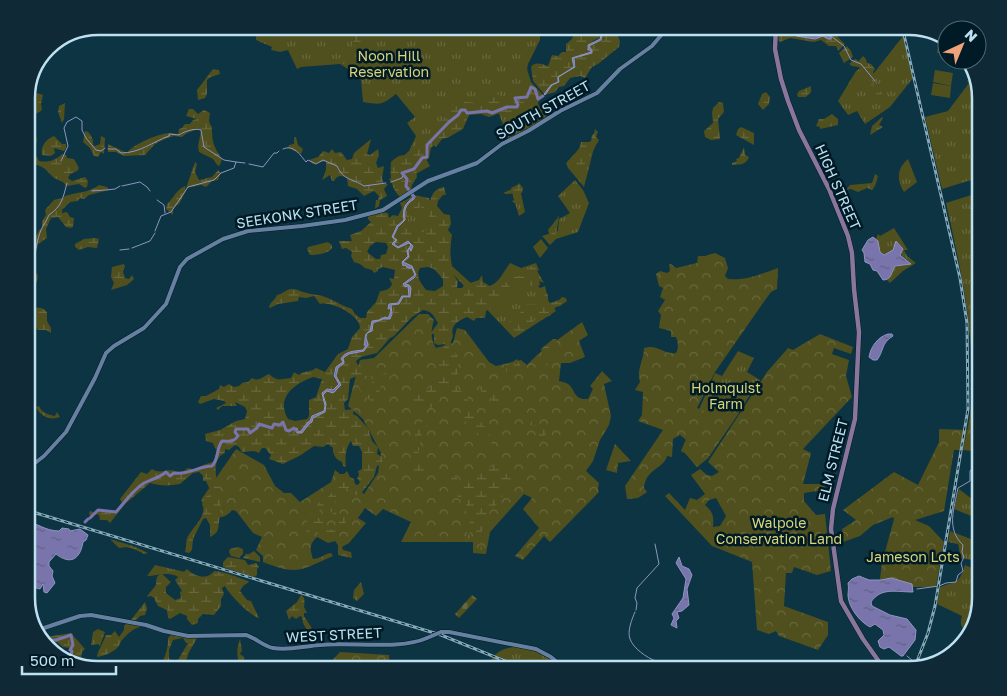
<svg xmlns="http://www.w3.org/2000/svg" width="1007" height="696" viewBox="0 0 1007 696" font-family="'Golos Text',sans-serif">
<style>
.grass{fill:url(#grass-tufts)}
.forest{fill:url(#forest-crowns);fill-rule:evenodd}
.wetland{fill:url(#wetland-marsh);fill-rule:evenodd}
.cemetery{fill:url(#cemetery-stones)}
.garden{fill:#504f1e}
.water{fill:url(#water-ripples);stroke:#8e95c1}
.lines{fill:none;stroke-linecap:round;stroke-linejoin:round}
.stream{stroke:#8e95c1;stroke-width:1}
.river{stroke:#7975ac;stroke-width:3}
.secondary-casing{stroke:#041a23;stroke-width:5}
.primary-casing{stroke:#041a23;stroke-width:5.5}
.secondary{stroke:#6680a2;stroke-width:4}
.primary{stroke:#8a759c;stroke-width:4.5}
.rail-casing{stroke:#85a9b9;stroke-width:3}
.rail{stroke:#001a26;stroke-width:1;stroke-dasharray:4;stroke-linecap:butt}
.secondary-bridge-casing{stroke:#041a23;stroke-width:5;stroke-linecap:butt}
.secondary-bridge{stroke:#6680a2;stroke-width:4}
.labels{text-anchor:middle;stroke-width:5;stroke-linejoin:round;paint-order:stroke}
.park-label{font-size:14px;fill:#d8d57a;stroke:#001a26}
.street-label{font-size:14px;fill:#bee1f1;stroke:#001a26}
.rim{fill:none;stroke:#bee1f1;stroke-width:2.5}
</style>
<defs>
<pattern id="grass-tufts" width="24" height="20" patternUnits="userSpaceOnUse" patternTransform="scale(1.25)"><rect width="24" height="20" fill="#504f1e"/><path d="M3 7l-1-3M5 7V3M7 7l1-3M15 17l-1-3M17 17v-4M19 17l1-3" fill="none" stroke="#67683f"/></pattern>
<pattern id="forest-crowns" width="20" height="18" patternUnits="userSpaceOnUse" patternTransform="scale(1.25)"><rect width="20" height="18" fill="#504f1e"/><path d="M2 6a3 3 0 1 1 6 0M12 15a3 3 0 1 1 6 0" fill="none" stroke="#67683f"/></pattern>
<pattern id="wetland-marsh" width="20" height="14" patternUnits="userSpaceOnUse" patternTransform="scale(1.25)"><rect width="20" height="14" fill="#504f1e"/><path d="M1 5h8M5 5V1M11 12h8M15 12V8" fill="none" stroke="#67683f"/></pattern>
<pattern id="cemetery-stones" width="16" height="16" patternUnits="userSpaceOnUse" patternTransform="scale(1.25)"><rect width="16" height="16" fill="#504f1e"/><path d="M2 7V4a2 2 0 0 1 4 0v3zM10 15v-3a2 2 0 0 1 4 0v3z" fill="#67683f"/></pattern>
<pattern id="water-ripples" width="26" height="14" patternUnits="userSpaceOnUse" patternTransform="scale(1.25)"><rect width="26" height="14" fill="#7975ac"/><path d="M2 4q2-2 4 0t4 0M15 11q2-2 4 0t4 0" fill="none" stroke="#5f6184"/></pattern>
</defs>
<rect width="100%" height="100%" fill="#0c3443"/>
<!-- grass -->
<g class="grass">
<path d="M256,26H540V40L528,64L527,69L531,82L544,96L538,99V104L547,116L520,134L508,139L498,111L468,114L444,128L432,140L426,159L430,166L407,179H403L391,183L389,179L401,175L400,159L409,151L416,136L407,123L415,117L396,94C382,105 381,105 363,102L360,68L356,74L340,64L301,67L297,69L288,50L280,52L271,50L272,47L256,40Z"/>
<polygon points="903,36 913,78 890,107 865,124 857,111 848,115 838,101 856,71 864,66 874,73"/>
<polygon points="974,73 981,97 981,177 942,189 925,117 948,111 969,83 967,81"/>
<polygon points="595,144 584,187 568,168 566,163 580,148"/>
<path d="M908,159L917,182L904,192C896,180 897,168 908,159Z"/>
<polygon points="575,180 583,190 589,203 578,232 556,239 550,245 542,236 558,231 559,219 570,213 558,196"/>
<polygon points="519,184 525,212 519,216 515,203 514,203 512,201 514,200 511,188"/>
<path d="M981,192V452L963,450C966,435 970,420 971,405C976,335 961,270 946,203Z"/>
<polygon points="412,194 413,194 419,203 427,198 433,209 437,207 444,220 452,266 484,295 500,278 510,263 521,268 536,263 539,270 537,271 540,285 538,286 540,288 545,286 549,303 556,311 514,338 403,222 407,202 414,196"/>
<polygon points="894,228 908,250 904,250 907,256 916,263 903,271 890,283 887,280 889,278 895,266 911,264 900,253 903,249 899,244 893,250 883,255 880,252 876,239 878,234 880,236"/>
<polygon points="541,239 548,248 540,258 533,247"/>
<polygon points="37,273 38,277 31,299 26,297 33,278"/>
<polygon points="738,351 754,358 747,372 760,380 708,458 697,467 685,453 681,451 715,373 722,376"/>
<polygon points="959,489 981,506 981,520 954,509"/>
<polygon points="950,531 981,543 981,562 961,558 958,544 948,542"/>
<path d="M155,565L185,572L184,576L178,577C169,571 157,576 147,576Z"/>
<path d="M965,565L981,572V599L970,634C962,628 959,626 962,616L937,604L940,587C957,581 959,584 965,565Z"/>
<path d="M521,646L536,649L555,661L546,670H517L491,660C499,648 508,648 521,646Z"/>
</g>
<!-- forest -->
<g class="forest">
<path d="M715,253L725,258L728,268L725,276L728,279C746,281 761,274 778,268L777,289L771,292L763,303L715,372L697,408L718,416L727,404L739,413L708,458L697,467L685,453L681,451L686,440L680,435L673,439L672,457L667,456C663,470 646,468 644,488L647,492L638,498L627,499L625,486L663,430L638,421L642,415L643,392L635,390L640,382C636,370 644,360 644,348C659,344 663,355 676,353C679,348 678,342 676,337H671V331L659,328L661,315L658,311L665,300L660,297L663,288L659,286L656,274L660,271L667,273L670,271L669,264H671L676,268L697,263L698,256H705Z"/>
<path d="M419,314H428L434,320C431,330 430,339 436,348L453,343L457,328L465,330L489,362L496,366L521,360L527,365L538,354L582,322L588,335L579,341L585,357L570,363H561L559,381C562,382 565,382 568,384C576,390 573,400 588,399L593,389L590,386L602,371L612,381L604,384L611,416L609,425L600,440L593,461L586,471L599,483L598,489L599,492L550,542L544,536L523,560L515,556L539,528L523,509L532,498L524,494L490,532L486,554L473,553V542H401L411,522L383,509L376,516L365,508L358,518L366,523L349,543L342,547L343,550L351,552L352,558L338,555V545L335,541L328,543L317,537C309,544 310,550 313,559C320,559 324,554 331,553L333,556C301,570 298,576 263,562V556L256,550L262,537L253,533L236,511L232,510C225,520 216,517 205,516L204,504L201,500L236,449L264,465L275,486L284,493H291L300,502L331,482L335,470L364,494L378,473L381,453L363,419L348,406L360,360L374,358Z"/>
<path d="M820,334L853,347L851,354L834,348L832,354L849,360L846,376L852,397L803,449L811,453L803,484H825V490L804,493V501L816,515L825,514L831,571L817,575L794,567L792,573H786L784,606L828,622V635L818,650L779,636L776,631L769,634L757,630L752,562L712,546L665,496L669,493L685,510L690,498L697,500L705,494L691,475L700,469L707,475L712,476L719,472L708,462L767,372L788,348L793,350ZM716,498L726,516L720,526L713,527C714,516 713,512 705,505L709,500Z"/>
<polygon points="939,429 967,430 963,450 954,450 944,511 915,520 929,526 944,542 936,587 879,587 882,563 894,519 893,517 873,525 860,536 843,542 842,529 856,520 843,510 894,472 918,485 939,442"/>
<polygon points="615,444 631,461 618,463 617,473 606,470"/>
<polygon points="340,652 389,655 390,670 323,670"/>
<polygon points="494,661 517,670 489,670"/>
</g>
<!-- wetland -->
<g class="wetland">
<path d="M577,26H602L599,35L601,37L593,41L587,47L591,52L572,58L574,67L558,77V82L551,85L544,94L533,81L531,67C535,61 542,64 548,66L552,55L558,56L562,52H566V44L572,39Z"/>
<polygon points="605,26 625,26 616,32 620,41 619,47 598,64 592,67 585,78 580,76 570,78 564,86 559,87 555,92 545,95 552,85 559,83 558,77 576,66 574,58 592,53 592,50 588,46 601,40"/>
<path d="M827,26L832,27L834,34C839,37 841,41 845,44L838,51L836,46H829L821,40L814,42L790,38L780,42L778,40L779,32L782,28L792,30L796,37H808L811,39L823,36L831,39V32Z"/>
<polygon points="354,28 363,28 363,31 357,33 358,37 366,37 354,46 352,43 355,39 349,38 344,33 350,32"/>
<polygon points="847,46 851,51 853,57 844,63 839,53"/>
<path d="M356,51L359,56L365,59C356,57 351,55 345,64H341L339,58L347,57Z"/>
<path d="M863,56L866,59L867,63L871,64L875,69C865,83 878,83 882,94C883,96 883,103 883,105C874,101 874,89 869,80C866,75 861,73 859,67L852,66L849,64L855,59L859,61Z"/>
<polygon points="213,69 219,70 220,74 211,77 207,80 207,94 205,98 198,100 197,90"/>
<path d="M533,85L544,96C538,104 527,108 523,116H513L503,112L489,117L481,114L469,115L463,129L449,137L442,139L436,147L434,145L431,148L429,158L422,164H420L416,170L417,177L412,185L411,191L400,197C390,187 390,175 391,162C397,157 401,153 409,157C416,155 416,151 420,146C423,143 427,142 430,139C437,133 451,115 451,106L462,101L476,103L485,101V97L489,96L492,92H495L502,97L523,91L527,87Z"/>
<polygon points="811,86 811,92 806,97 798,97 797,94 799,91"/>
<polygon points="766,92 770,97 769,104 763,110 758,104 762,94"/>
<polygon points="37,93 43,95 41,104 42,109 41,111 34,115 35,107 33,100"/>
<polygon points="719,102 723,103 724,112 718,119 720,139 711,140 705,137 704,131 713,123 712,113 713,108"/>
<polygon points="65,103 64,119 62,123 58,112 59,106"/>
<path d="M189,109H193L198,114L204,110L210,113C209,119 208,122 212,127C212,143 214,147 222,159L220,165L218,166L213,159L199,152L198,146L201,131L198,129L187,133L182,137L174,136L167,138L155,144L145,155L124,156L116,152H108V144L127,153C132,145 159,133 170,133C172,133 175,134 178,134L179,129L182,128L185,124H190L193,120L197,119L186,116Z"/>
<polygon points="832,114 838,119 838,125 820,129 820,127 816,126 819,119 824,119"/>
<polygon points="882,117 883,118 879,125 883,127 870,135 872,126"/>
<path d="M29,126L32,131H35L37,141L31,157H37L39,161C48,163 56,160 62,154L66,155L67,158L74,159L79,168L77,171L70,174L68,178L72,181L85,177L88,181L87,187L85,188L79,184L66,186L63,182L54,178L44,168L35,164L28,165L26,168V147L32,141L26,139V130Z"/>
<polygon points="741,127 754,133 754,145 736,135 738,129"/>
<path d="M595,129L598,132L596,137L599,140C592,151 587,168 573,172L568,163C572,155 580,151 581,142H589L591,141L592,135L594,134Z"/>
<path d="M85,131L88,132C91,135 94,140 93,145L95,146L100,144L101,136L105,138L104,154L101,152L98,157L94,156L90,148L83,142Z"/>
<path d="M54,136L62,144H66V148L64,151L54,148L55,153L51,156L42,155C40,145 47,139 54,136Z"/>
<polygon points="296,137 298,145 303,149 301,154 288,148 289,145 294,144 294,138"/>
<path d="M371,139L367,154L370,155L378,149L379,155L376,163L378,168L384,166L382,178L384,184H388L384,189L387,196L380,200L379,206L375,209L376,200H378L379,196L374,191L364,196L357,189L348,186L347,178C342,175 337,175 334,181H332L330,175L322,180L326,170V161L313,164L309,160L318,157L323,151L329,153L332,149L335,153L341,152L347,160L352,159L354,153Z"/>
<path d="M744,147L745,155L749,157C745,166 740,164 732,165V163L737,161L736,159L739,158Z"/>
<polygon points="195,162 197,164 195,172 199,180 212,177 218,170 221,173 218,180 212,181 206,187 201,185 186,188"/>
<polygon points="875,174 878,176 875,186 872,190 867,188 858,192 851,189 846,190 850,185 872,183"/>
<path d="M519,183L523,188L522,193C515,191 509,196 503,193L517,187Z"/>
<path d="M99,185L107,187L109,190L89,195L84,199L80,198L78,201L70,202L62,210V213L67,212L70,217L74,218L73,227L70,228L66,227L58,217L51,218L46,229L47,238L38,244L36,253L26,246V240C33,241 38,235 39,230L42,228V221L46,215L45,210L54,200L63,198L65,196C76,192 90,193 99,185Z"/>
<path d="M185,186L186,191L179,204L173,208V215L166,209L167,204C173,199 177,189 185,186Z"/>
<path d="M444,187L446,195H443L438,201L437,206L444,214L450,215L451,224L448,230L452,235C450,247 448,271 458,281L457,288H462L464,285L479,280L482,275L483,282L490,286L502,279L508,284L514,293C504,297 493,298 489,309L486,311L485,318H476L474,321L467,317C458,321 450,325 453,336C447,349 455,347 458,358C459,362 457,383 456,387L459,391L465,389C471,397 467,402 468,410L481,422L483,426L486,427L485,430L491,436L492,449L488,446L489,442L486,437L478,434L477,429L469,428L470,423L464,421L465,413L463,409L465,401H461L452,391L445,389L438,393L431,401L432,405L431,410L425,401L417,405L412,400L413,392L419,387L422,390L427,389L433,385L443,372L441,366H436L432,360L437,357L440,350L444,348L445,344L438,345L434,343V334H430L438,323C433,315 433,312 423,310L412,317L394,336L390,338L377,353L361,357L356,361C358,368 372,376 380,375C382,375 385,373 387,372L393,375L385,379V382C378,388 381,396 373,402C368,400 365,394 360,391L357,376L350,379L348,399L344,403L345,410L354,409L353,414L357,416L368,428L372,441L378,447L377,454L382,457L383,465L377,466L374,477L360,495H353L349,488L344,489L336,495L334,508L340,514H345L346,525L340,530L338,529L328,538H322L316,530L311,528C306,534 305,543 301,549H299L307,530V519L320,501L327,498L334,490L333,487L337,482C337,478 334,475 338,472L339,474H344L347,471L350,477L354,479L355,484L358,485L360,482L357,478L359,475L358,471L362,469V452L359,446H353L351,441C345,448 345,460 346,467L343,466L342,462C337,460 332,455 333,448L328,444L323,447L314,446L301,455L283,464L269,459L271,455L265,448H262L259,453L254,451L242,452L239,447L235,445L229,450L225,449V453C208,460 219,487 221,498C221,500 219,527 218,529C217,533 214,535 210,537V525L206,518L203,519L193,539L192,550L189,553L185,552C187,547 185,542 188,536C193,527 208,515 202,504L205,497L209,495L211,492L206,481H203V476L199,472L193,473L180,484C169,486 160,486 150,483L125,504L110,523L107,520H100L99,515L96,514L91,518L89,513L90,511L96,513L99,511L115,513L122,503L120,499L141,472L147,474L152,469C161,475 168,467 181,473L188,468L195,470L203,465L216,461L215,457L217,450L215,448L213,443L206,441L205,434L220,430L236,421L245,419L247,411L245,407L235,402L237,406H222L218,410L216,408L226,403L224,401L214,399L200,404L198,402L201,396H206L219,389L220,385L224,387L229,384L234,387L239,386L242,383L248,382L252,378C259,382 262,377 269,374C278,382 279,379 291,378L294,372L299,375C304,370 310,373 316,368L325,372L338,354L348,349L352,337L360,328C360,315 331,301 320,304L314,296L306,298L299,297L298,301L278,304L270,308L269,307C271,301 275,300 277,295C283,294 286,289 292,289C298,289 301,292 307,293C314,295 323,295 330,299C337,302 345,307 352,309L355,314L360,318H366L367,312L376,302L380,291C385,291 390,289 392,284L389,278L394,279L395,270L383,267L378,269V271L374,273L372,270L365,268L360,264L354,262L351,256L352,252L346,248L342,249L339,241H352L350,235L361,231L371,222L368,219V216L381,212L388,213L389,218L393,215L398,216L402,208L400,203L410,198L411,195L414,197L406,202L405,208L407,203L412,200L415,196L414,195L429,198L430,201C433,193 434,189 444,187ZM421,207L428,214L431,224L424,232L414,234L411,228L408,227L407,222L412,210ZM404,210L405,220C400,225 397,230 393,237L397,240L394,244L398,247L404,243L410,242L413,246L408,251L409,257L403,262L412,267L416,277L405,285L410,286V296L408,298L403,297L397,305H391L392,314L390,319H383L373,323L372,331L367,333L366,337L368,345C361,356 351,350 343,358L344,362L338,368L336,377L341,385L333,393L327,391L323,395L326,404L323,413L313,418L302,433L295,431L296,428L298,432L301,431L315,416L324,411L325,406L322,393L327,389L333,390L339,384C338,382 336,381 334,378C331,372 339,365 343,362L341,359C345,351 355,351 363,350L366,346L364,344C365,339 363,333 370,331L372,321L379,320L385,317L388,318L391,312L390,308L388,309L389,304L399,303L403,296H409L410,288L403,284L415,275L412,268H408L405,265L404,266L402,265V262L408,255L407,252L411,245L409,243L398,248L392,244L396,240L392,237L397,226L404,220L403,212ZM376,242L386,243L388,247L386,254L381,255L380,259H376L367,252L370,246ZM428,267L434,269L443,279V286L435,291L426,290C421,283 415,277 420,268ZM362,376H371L375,379L370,385L364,388L361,381ZM313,377L322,379L316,397L309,400V416L307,419L295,421L288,419C275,397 296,383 313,377ZM320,509C330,508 333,513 337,520L334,530L329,529L318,517V513Z"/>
<path d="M559,216C557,226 558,238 548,243L550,238L548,230Z"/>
<polygon points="95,238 99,239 97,248 88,247 79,250 75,247 75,244 84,239"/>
<path d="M328,242L332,245V248C328,254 317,255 310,255L307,249L308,247Z"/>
<polygon points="124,264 125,266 123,272 125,278 129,279 132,275 134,279 127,285 111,290 114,283 111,277 112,267"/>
<polygon points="533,267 535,267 544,283 539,281 531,286 523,280 517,289 512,285 511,278 523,275 525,270"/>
<path d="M546,293L548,295V301L550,303L559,300L562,297L566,298L567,301L560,306L556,307L550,316L544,317L543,320L535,317C532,326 523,335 513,334L511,328L504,325C508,321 511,322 515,319C521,314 522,309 525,304H538Z"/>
<path d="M26,307C35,309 40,305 47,312V321L51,328V333L46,330H38L32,326L27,327Z"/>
<path d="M553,339H556L557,341C550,347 548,355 549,364L546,366V361L541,356L542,353L541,349Z"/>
<polygon points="517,359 521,367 518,370 507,373 505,367"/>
<polygon points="485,381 486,383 484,384 486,390 490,393 494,392 496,390 501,395 499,401 492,401 491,396 486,395 479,389 481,382"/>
<path d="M39,406C41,412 48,415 55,416L57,412L60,417C50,421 40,416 36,407Z"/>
<polygon points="538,416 539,423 543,427 551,425 547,434 538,441 536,439 539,426 529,425 534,418"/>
<polygon points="426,418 430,420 430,422 422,434 418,454 423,461 427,463 428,469 424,473 417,476 411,466 415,462 412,456 416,427"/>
<path d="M494,456L504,466V472L506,474L510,471L511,475L501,500L489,512V525L484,528L478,537L483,552L481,554L480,545L477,541L475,543L474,542L475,528L470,532V538L466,540L465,539L467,535V527L472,518L466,512V504L458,498L456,488L447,473L450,472L462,483L468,481L470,484C476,484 478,480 479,474L483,473L493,465Z"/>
<path d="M110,539L136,547L148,553L144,554C134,549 129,546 119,548Z"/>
<polygon points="238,547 243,549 243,554 239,558 231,556 229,552 230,549"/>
<polygon points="254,551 260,557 260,562 243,558 246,554 249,554"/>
<polygon points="228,557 245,560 248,565 256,563 259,567 257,569 257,575 254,577 223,567 223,562"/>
<path d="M187,569C194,576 207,581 214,571C227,572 236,577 248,581L249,582L243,586L240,591L247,600L251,601L259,618C250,616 228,593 225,586L222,588L224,594L221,599V606L214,615L203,614L198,619V623L192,625L187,619V616L180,613L170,619L168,618L167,610L158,606L154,598L151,596L147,597L148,595L156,585L157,577L161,573L171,582L166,587V593L175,600L181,598L180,592L182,591L175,580Z"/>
<polygon points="361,582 364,594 357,601 353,598 354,590"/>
<path d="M301,595C305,596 305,603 304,607L307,613H304V616L313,630L312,632L309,634L303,623L302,617L300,616L296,619L292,616L289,620L286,611L297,602Z"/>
<polygon points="145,602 147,608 145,615 140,616 135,621 131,620"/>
<path d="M127,623L144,626C135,627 128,633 122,640C120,642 120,645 118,647C114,652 104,656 97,657C97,652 104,641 106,635H111L115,631L119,637L124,630V626Z"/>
<polygon points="98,629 105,632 100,646 98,644 91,645 93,632"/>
<polygon points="71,633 85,649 82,652 80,665 67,660 69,657 70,648 63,647 57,642 49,648 40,638"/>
<path d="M172,634L197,638C194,645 188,651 187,659L184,661L186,668L185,670H177L182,668V664L178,660L188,643H186L183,638L173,640L169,650V659L172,660L173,664L169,668V670H165L161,664C165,659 169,644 168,638Z"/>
<path d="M240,639L242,650L240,654L244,657L243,663L246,666L243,668C236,661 236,649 240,639Z"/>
</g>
<!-- cemetery -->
<polygon class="cemetery" points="472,595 477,599 459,618 455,614"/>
<!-- garden -->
<g class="garden">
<polygon points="939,41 947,42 946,54 937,53"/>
<polygon points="935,70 953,73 951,86 933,82"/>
<polygon points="933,83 951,86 950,98 931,95"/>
<polygon points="741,387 749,393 742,405 734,400"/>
<polygon points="527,656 538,658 536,669 528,665"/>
</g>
<!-- water -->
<g class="water">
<polygon points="602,26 605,27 603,31 601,40 589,46 592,50 592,53 574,58 575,67 558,77 559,82 552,85 545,95 544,94 551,85 558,82 558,77 574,67 572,58 591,52 590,50 588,50 588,45 600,39 601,36 599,35"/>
<polygon points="798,26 827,26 831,32 831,39 828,39 823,36 815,39 796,36 792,30"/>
<path d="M412,194L415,196L414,199C405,205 404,210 405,220L398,227L393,237L397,240L394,244L398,247L408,241L413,246L411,251L410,248L408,251L409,257L403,262L412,266L416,275L414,278L405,284L409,285L411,288L410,297H403L399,304L391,305L392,314L390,319H383L373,323L372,331L367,333L366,337L368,345L364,351L349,354L343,358L344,363L338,368L336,376L341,385L333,393L327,391L323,395L326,404L325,412L313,418L312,422L309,424L302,433H297L295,429L297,428L298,432L301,431L308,422L310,421L312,416L324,411L325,406L322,393L327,389L333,390L339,384L334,376L336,367L343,362L341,359C345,351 355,351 363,350L366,346L364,345C366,339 363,334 370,331L372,321L379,320L385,317L388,318L391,312L390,308L388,309L389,304L398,303L402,296H409L408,286L405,287L403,284L415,275L412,268H408L405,265L403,266L402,262L408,256L407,251L411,245L409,243L398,248L392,244L396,240L392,237L397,226L404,220C402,209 405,203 413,198Z"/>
<path d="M873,237L878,241L880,252L884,255L893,250L896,241L903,249L900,255L911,264L895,266C891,272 892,280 883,280L877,271L873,270L870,264L865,262L864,253L862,250L868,240Z"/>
<path d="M888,334H892L893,336C881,343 884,351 877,360H873L869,357C871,346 878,337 888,334Z"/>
<path d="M26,522C36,522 45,531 59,531L62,528L69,529L70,531L80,529L88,535L86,540L83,542C80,560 70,565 56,554L49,562V566L53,571L52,576L55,583L47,593L44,592L43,584L40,589L29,586L30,579L26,576V541L30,537L26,535Z"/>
<polygon points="679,557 682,566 689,569 692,575 687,589 689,605 682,611 677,612 679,618 676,621 677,628 671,625 674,618 672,614 683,598 686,579 676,563"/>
<path d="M859,576L869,580H881L891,578L912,584L913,592C896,592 881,587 871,602L872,606L890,615L907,619L916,630L915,640L903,656H901L889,647L884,649L880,647L878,641L884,635L883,630L875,624L870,627C860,622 849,608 848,596C848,591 849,588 848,583L852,579Z"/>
</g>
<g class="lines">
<!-- stream -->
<g class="stream">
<polyline points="831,36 844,46 851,60 861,64 875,81"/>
<path d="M108,149H116L121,153C140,153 152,142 169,136L170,134L179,135C185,131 195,128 201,130L204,147L224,160L236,162"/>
<path d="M283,149C294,144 300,155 306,162L308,160L316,164L323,160L337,166C344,181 352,178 364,186L386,183"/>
<polyline points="61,161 68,146 64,128 67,122 76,117 82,121 82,130 86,138 96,150 101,151 105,148"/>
<polyline points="249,164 263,167 274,153 277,153 279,151"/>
<polyline points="391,182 402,178 403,175"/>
<polyline points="122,186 140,182 147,187 150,191"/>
<polyline points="106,190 115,189 120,186"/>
<polyline points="92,191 105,190"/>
<polyline points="981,193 978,194 978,197 972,205 971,209 980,212 978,219 981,219"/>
<polyline points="157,200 164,205 165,213"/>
<polyline points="155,231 161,216 171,212 188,187 214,180 221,173 234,168 236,162 245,163"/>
<polyline points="132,248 150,241 155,233"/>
<polyline points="120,250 129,249"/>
<path d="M35,253C37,243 39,231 45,223C46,220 48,218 49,215C62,206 63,198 67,183"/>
<polyline points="26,265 32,261 34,256"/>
<polyline points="981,342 981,346"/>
<path d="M917,589L939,586L946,583L956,582L958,575L963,571L961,563L964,557L962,552L963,545C946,529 954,509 958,488L970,481V471L977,463L976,458L981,459"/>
<polyline points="636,610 637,603 635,598 637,588 659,564 655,544"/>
<path d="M635,612C632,619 627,631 630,639C633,648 647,658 656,661C668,665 675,660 685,670"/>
<polyline points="907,656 920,667"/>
</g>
<!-- river -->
<g class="river">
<polyline points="414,197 406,186 407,179 402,173 414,169 422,158 427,157 427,145 449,122 458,115 461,110 465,110 467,113 487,111 492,113 507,107 517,107 518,105 515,98 527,97 531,87 535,89 538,99 543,96"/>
<path d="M90,518L98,510L116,512C124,503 133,490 144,483C152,479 159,478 166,472L170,476L174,473C190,475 198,466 212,466C219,459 216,449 222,441C229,441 233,443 238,436L235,432L236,429H248L250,433L257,428L259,424L272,428L274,424L280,425L283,422L286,430L289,431L294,428L297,431"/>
<polyline points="85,522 88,519"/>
<polyline points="26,592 29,590 35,588 34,582"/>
<polyline points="47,646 49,640 56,640 71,635 73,645 70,650 72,651 70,661"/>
</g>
<defs>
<g id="secondary">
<polyline points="26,470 44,456 66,432 95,378 106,353 114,346 144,328 166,304 180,267 187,259 223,239 248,231 302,226 345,220 383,210 428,181 477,163 502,144 528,131 560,111 597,93 620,69 652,46 669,26"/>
<path d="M35,631L80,616L91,615L146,625L164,631L188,636L246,635C256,638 263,646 273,648C288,651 305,646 320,645C350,642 401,650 427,638"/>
<polyline points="441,632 449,632 536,649 551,657 566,670"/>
</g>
<polyline id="primary" points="776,26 775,49 781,79 788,101 799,130 829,189 848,236 852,253 854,289 859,332 855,419 833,509 831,529 841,601 863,639 885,670"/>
</defs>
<!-- secondary casing -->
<use href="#secondary" class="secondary-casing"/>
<!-- primary casing -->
<use href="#primary" class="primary-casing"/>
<!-- secondary -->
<use href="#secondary" class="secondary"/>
<!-- primary -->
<use href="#primary" class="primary"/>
<defs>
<g id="rail">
<polyline points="902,26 960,278 967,323 968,409 935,606 928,633 914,669"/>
<polyline points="26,510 441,635 527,670"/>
</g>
</defs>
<!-- rail casing -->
<use href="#rail" class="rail-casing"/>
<!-- rail -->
<use href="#rail" class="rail"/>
<defs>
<polyline id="secondary-bridge" points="427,638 441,632"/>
</defs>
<!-- secondary-bridge casing -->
<use href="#secondary-bridge" class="secondary-bridge-casing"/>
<!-- secondary-bridge -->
<use href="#secondary-bridge" class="secondary-bridge"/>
</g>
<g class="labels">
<!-- park labels -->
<g class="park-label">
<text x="389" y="61">Noon Hill<tspan x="389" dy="16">Reservation</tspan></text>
<text x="726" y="393">Holmquist<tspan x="726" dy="16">Farm</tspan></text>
<text x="779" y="528">Walpole<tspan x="779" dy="16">Conservation Land</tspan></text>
<text x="913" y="562">Jameson Lots</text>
</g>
<!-- street labels -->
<g class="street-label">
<text transform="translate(543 110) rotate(-29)" y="5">SOUTH STREET</text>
<text transform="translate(838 187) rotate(66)" y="5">HIGH STREET</text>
<text transform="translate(297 214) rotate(-9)" y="5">SEEKONK STREET</text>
<text transform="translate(833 460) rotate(-76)" y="5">ELM STREET</text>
<text transform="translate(334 635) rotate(-3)" y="5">WEST STREET</text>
</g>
</g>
<!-- crop -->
<path d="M0 0H1007V696H0ZM98 35H909A63 63 0 0 1 972 98V598A63 63 0 0 1 909 661H98A63 63 0 0 1 35 598V98A63 63 0 0 1 98 35Z" fill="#0f2a36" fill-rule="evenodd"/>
<path class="rim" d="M98 35H909A63 63 0 0 1 972 98V598A63 63 0 0 1 909 661H98A63 63 0 0 1 35 598V98A63 63 0 0 1 98 35Z"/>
<!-- north arrow -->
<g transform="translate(962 45) rotate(44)"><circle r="24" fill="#001a26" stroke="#4c6a77"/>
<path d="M0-4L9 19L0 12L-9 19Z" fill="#f0a27a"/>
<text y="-8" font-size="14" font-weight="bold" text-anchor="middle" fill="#bee1f1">N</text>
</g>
<!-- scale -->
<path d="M22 666v8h94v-8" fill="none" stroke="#bee1f1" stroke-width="2.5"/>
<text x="30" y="666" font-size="15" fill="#bee1f1" stroke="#001a26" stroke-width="4" paint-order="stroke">500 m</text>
</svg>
